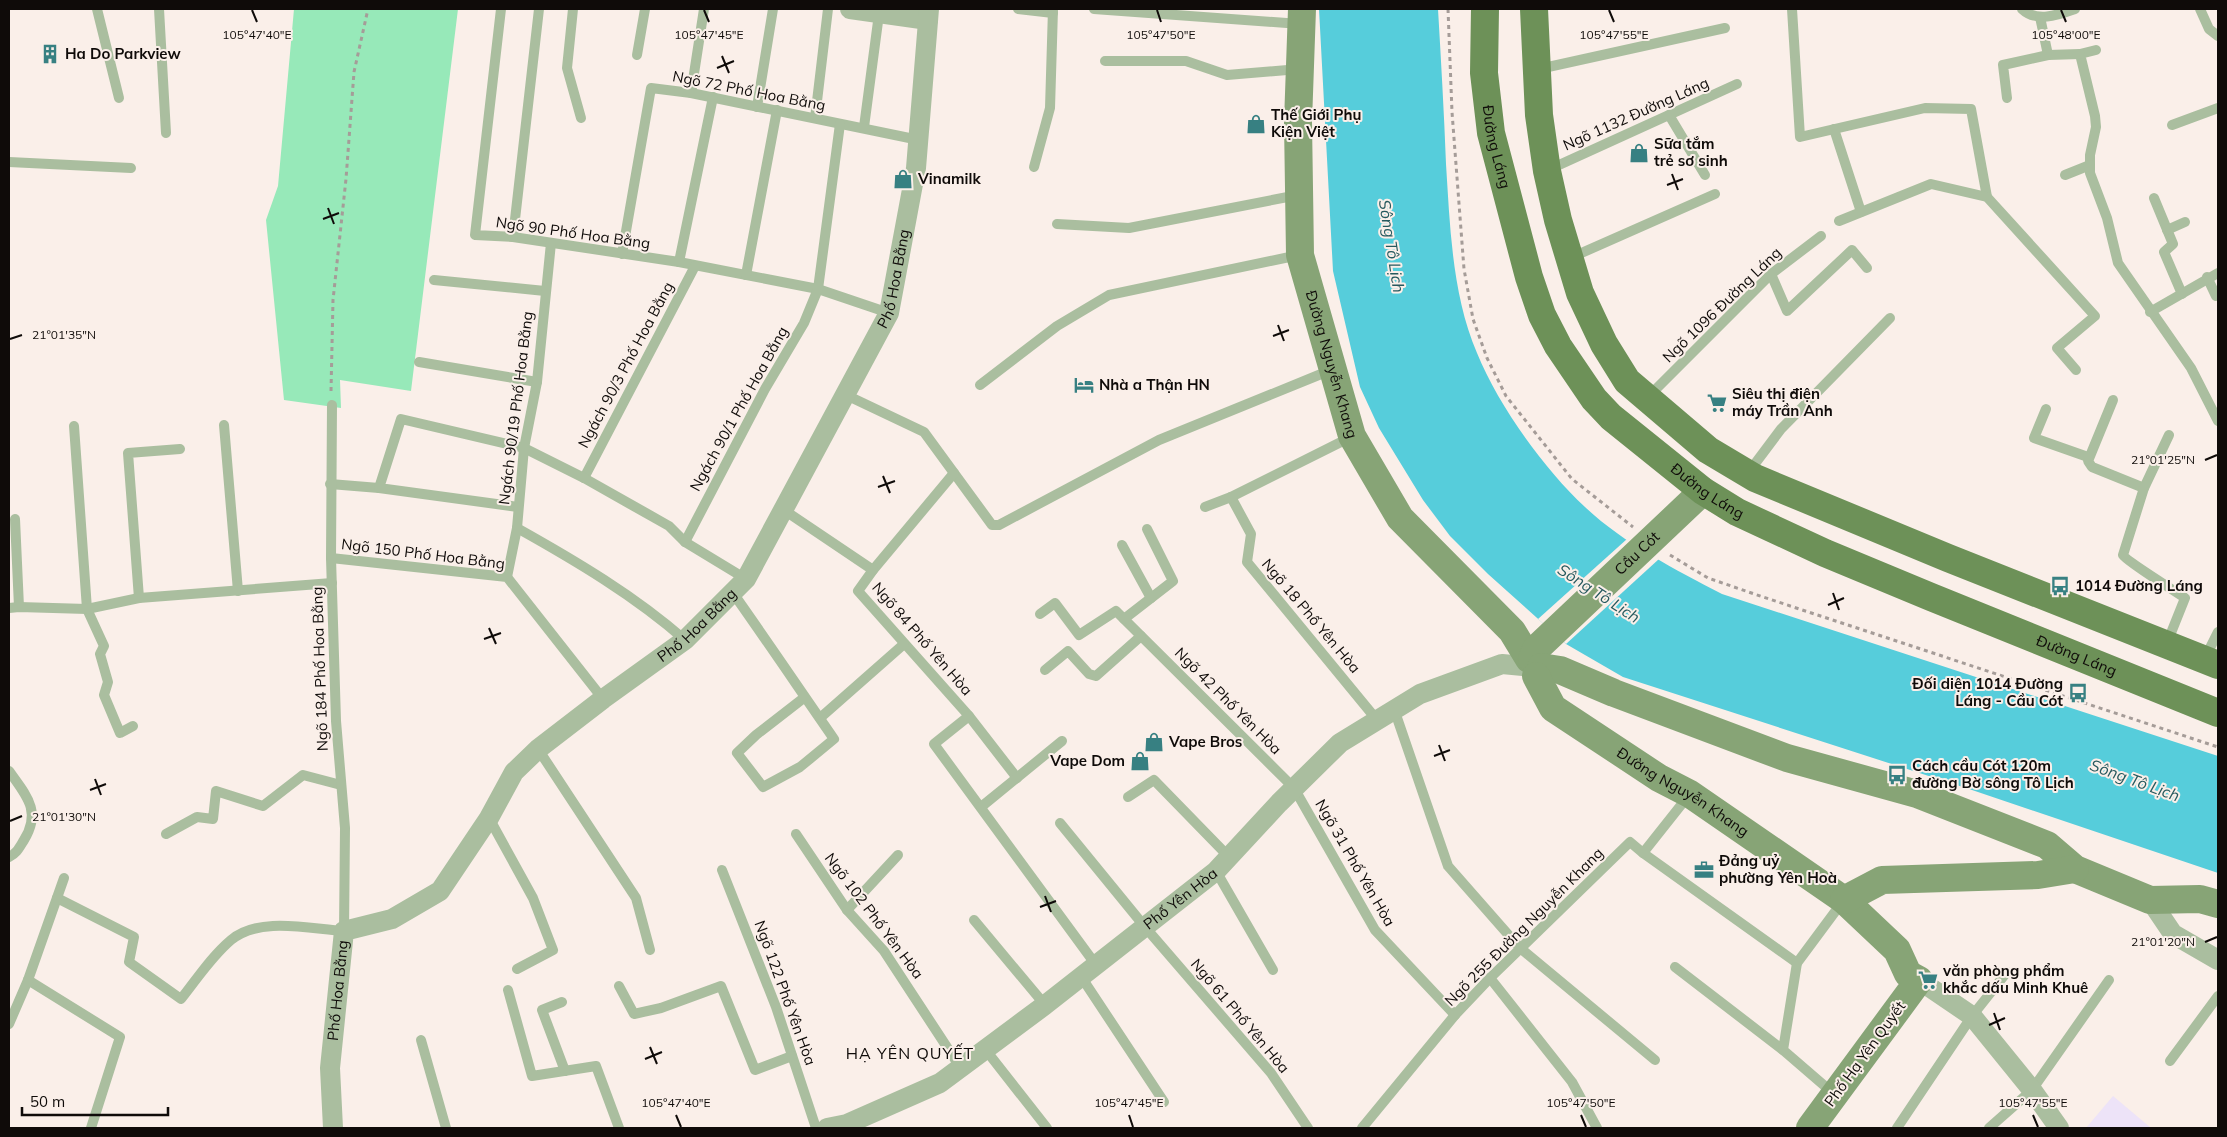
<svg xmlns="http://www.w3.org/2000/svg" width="2227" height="1137" viewBox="0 0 2227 1137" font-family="Mulish,sans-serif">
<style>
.education{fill:#ede3f8}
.green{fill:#97e9b9}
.water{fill:#56cddb}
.pier{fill:#faefe9}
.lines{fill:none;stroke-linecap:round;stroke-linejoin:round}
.path{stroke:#a59c98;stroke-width:3;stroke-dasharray:4 4;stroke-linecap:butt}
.lane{stroke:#aabe9f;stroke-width:10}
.street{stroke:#aabe9f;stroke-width:20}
.secondary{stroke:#87a476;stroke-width:28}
.primary{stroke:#6d9158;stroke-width:28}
.ticks{fill:none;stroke:#0f0b09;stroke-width:2}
.labels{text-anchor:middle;stroke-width:4;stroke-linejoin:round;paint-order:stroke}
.poi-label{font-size:15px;font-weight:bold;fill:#0f0b09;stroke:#faefe9;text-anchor:start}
.street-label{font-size:15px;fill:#0f0b09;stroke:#faefe9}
.water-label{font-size:16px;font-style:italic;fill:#26595e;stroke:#faefe9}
.neighbourhood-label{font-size:16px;letter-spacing:1px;fill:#0f0b09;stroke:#faefe9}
.ticks-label{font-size:12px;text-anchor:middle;fill:#0f0b09;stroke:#faefe9;stroke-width:4;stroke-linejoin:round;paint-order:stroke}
</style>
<rect width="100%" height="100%" fill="#faefe9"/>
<!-- education -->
<polygon class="education" points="2113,1096 2151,1128 2086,1128"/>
<!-- green -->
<polygon class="green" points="294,9 458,9 411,391 340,380 341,408 284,400 266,220 278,186"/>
<!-- water -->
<path class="water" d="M1319,9H1438C1441,60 1444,112 1446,164C1450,226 1452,295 1477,353C1498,405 1544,469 1585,507C1623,543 1676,570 1722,594L2218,756V873L1972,790L1623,677L1566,644L1488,574L1450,536L1423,500L1379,428L1360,387L1333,271Z"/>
<!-- pier -->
<polygon class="pier" points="1627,539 1659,559 1566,644 1538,619"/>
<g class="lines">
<!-- path -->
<g class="path">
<polyline points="1448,9 1452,112 1464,269 1473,319 1487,358 1506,396 1572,479 1633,527"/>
<polyline points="331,391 333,300 346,179 354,72 368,9"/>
<polyline points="1670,555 1708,578 1763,597 2218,747"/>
</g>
<!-- lane -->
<g class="lane">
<polyline points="97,9 119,98"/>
<polyline points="159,9 166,133"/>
<polyline points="501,9 475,235 513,237 679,262 818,289 889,313"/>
<polyline points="573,9 567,68 581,118"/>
<polyline points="1018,9 1053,13"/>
<polyline points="1094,9 1300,24"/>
<polyline points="1792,9 1800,137 1925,108 1971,109 1987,197"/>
<path d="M2022,9C2037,23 2058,15 2075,9"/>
<polyline points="2200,9 2209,29 2218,36"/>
<polyline points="2040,17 2048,55"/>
<polyline points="2096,50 2080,54 2095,116 2096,127 2090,155 2090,173 2107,218 2118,263 2191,368 2218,421"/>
<polyline points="637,55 645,9"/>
<polyline points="1105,61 1186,61 1227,75 1299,69"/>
<polyline points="1539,69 1725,28"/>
<polyline points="691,93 704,9"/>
<polyline points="2007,98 2003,65 2048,55 2080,54"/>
<polyline points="757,107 773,9"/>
<polyline points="1669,115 1705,175"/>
<polyline points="815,118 828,9"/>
<polyline points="2172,125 2218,108"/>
<polyline points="864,127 879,14"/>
<polyline points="1834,129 1861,212"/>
<polyline points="9,162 131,168"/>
<polyline points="1034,167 1050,108 1053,9"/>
<polyline points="1548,170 1737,84"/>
<polyline points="2065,175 2090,165"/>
<polyline points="2154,198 2173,244 2164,252 2182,294"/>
<polyline points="1839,221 1931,184 1987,197 2095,316 2057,348 2076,370"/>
<polyline points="1057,224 1129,228 1298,195"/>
<polyline points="2167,230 2185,222"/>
<polyline points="513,237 539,9"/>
<polyline points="622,254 651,88 691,93 919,140"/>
<polyline points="1570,258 1715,194"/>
<polyline points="679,262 713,97"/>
<polyline points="1771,274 1787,311 1852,250 1867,268"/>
<polyline points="746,275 777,110"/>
<polyline points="2207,277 2216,296"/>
<polyline points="434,280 545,291"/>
<polyline points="2150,312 2218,273"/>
<polyline points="419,362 537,382"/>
<polyline points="980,385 1057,326 1109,295 1299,255"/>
<polyline points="846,395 924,432 992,525 999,525 1159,440 1331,370"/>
<polyline points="1647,398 1771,274 1821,236"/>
<polyline points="2113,400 2088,461 2092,467 2144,488"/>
<polyline points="2046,409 2034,438 2088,457"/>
<polyline points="224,425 238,591"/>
<polyline points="74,426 87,609 104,646 100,654 108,682 104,695 120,733 133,726"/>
<polyline points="954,473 873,570 858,591 969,716 1017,778"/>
<polyline points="1748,473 1781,429 1890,318"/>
<polyline points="584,478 695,266"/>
<polyline points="330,484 379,488"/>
<polyline points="1231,497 1251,534 1247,562 1377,720"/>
<polyline points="518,507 379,488 401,419 524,448 584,478 669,526 685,542 746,579"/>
<polyline points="1205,507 1231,497 1351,437"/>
<polyline points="784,510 873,570"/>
<polyline points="15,519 19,607"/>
<path d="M517,528C576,561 635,596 685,640"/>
<polyline points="685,542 765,389 804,323 818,289 840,124"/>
<polyline points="1122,545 1151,598"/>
<polyline points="331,558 507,577 603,699"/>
<polyline points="507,577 517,528 524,448 537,382 551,243"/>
<path d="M733,593C767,641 800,690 834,739L800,767L763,787L737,753L756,735L805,697"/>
<polyline points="139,598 128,453 180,449"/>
<polyline points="9,608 19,607 87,609 139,598 332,583"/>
<polyline points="1040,614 1055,603 1079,635 1116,611 1124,619 1294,788 1375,930 1455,1015"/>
<polyline points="1124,619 1173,581 1147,529"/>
<path d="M2167,643L2185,598C2175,591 2126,561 2123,555L2144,488L2169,435"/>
<polyline points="2205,658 2218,632"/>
<polyline points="1045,670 1068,651 1089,674 1096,676 1141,636"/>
<polyline points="1394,709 1448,866 1520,948 1655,1060"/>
<polyline points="969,716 934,744 1096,965"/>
<polyline points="820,718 904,644"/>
<polyline points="538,749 636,898 650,950"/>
<path d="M9,771C26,795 42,811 24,840C19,848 17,853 9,857"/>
<polyline points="1128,797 1154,780 1229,857"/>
<polyline points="981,807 1062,741"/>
<polyline points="489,818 533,898 553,950 517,969"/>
<polyline points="1060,823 1145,927 1271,1073 1308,1128"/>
<polyline points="166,834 197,817 213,819 216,791 263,806 303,775 341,785"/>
<polyline points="796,834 847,910 884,951 960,1067"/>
<polyline points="1643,853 1797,963"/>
<polyline points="722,870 776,1007 816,1128"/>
<polyline points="1216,871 1273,970"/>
<path d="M57,898L134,937L129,962L181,999C197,979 211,957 231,940C260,916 310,929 344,931L345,828L336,721L331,558L332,405"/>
<polyline points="847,910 898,855"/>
<polyline points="974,920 1045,1005"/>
<polyline points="1675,967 1783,1050"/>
<polyline points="1082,978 1164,1102"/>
<polyline points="1490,978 1572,1082 1597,1128"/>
<polyline points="28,980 120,1037 91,1128"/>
<polyline points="619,986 634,1014 661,1008 721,986 755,1070 792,1056"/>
<polyline points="508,990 532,1076 596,1066 619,1128"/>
<polyline points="562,1002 542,1010 565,1071"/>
<polyline points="9,1024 28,980 64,878"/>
<polyline points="421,1040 446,1128"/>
<polyline points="985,1049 1047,1128"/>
<polyline points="2170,1061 2218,996"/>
<polyline points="1834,1094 1783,1050 1797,963 1843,901"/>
<polyline points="1362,1128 1455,1015 1490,978 1630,842 1643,853 1689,795"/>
<polyline points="1897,1128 1972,1016 2007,972"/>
<polyline points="1989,1128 2032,1090 2109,980"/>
</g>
<!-- street -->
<g class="street">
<polyline points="850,9 928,20"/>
<polyline points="2150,900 2173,934 2218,960"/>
<polyline points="1919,980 1972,1016 2032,1090 2059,1128"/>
<path id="s1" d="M333,1128L330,1068L344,931L392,919L440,891L489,818L514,772L538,749L603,699L685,640L746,579L889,313L916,168L929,9"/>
<path id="s2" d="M827,1128L847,1124L940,1083L1045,1005L1216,871L1279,803L1340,743L1420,694L1502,664L1523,666"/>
</g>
<!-- secondary -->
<g class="secondary">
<path id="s3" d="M1302,9L1298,122L1300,255L1352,436L1400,518L1512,631L1529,659"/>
<path id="s4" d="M1532,659L1536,649L1703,491"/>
<polyline points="1541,667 1560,670 1614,693 1787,758 1917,794 2047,845 2075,869 2150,900 2200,899 2218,904"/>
<path id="s5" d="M1536,676L1553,708L1659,778L1690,794L1844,900L1897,950L1908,974L1919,980L1810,1128"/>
<polyline points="1844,900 1882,880 2038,875 2075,869"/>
</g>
<!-- primary -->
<g class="primary">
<path id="s6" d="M1485,9L1484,73L1491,133L1529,277L1542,315L1558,346L1594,399L1611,417L1703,491L1737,512L1825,553L1931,597L2218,713"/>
<polyline points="1534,9 1539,115 1547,171 1558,220 1580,293 1604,344 1627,381 1708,450 1755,478 1948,558 2218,665"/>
</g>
</g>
<!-- ticks -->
<path class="ticks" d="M252,10L257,22M704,10L709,22M1157,10L1161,22M1609,10L1614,22M2061,10L2066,22M722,56L729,73M717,68L734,61M1672,174L1678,190M1667,185L1683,179M328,208L334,224M323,219L339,213M1278,325L1284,341M1273,336L1289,330M10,339L22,335M2205,460L2217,455M883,476L890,493M878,487L895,481M1833,593L1839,610M1828,605L1844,598M489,628L496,644M484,639L501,633M1439,745L1445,761M1434,756L1450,750M95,779L101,795M90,790L106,784M10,821L22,816M1045,896L1051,912M1040,907L1056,901M2205,942L2217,937M1994,1013L2000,1030M1989,1025L2005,1018M650,1047L657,1064M645,1059L662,1052M676,1115L681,1127M1129,1115L1133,1127M1581,1115L1586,1127M2033,1115L2038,1127"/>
<!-- icons -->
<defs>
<symbol id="building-bare" viewBox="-9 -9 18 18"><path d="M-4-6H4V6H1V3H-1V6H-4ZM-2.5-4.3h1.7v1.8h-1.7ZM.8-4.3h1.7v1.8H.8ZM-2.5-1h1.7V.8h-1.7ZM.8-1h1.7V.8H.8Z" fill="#378082" stroke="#faefe9" stroke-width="2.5" paint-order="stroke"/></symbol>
<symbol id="shop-bare" viewBox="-9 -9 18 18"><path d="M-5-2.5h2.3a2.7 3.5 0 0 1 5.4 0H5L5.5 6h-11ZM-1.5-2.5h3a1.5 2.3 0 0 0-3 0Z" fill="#378082" stroke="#faefe9" stroke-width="2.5" paint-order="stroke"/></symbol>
<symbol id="hotel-bare" viewBox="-9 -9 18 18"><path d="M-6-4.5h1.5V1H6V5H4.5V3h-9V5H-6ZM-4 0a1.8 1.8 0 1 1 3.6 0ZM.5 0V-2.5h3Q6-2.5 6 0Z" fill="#378082" stroke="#faefe9" stroke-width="2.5" paint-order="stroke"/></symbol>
<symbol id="supermarket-bare" viewBox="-9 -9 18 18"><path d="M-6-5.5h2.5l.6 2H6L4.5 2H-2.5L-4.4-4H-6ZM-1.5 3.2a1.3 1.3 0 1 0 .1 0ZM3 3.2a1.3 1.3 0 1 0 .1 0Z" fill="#378082" stroke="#faefe9" stroke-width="2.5" paint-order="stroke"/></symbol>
<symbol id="bus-bare" viewBox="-9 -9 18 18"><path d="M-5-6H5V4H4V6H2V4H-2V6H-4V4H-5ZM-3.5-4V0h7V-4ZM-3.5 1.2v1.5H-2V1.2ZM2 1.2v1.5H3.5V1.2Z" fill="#378082" stroke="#faefe9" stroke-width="2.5" paint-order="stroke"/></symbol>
<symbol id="office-bare" viewBox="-9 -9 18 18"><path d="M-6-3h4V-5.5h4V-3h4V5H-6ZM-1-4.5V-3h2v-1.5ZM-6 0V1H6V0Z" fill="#378082" stroke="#faefe9" stroke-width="2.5" paint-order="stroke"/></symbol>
</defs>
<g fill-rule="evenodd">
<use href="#building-bare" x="36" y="40" width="28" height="28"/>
<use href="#shop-bare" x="1242" y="110" width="28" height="28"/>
<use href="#shop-bare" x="1625" y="139" width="28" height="28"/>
<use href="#shop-bare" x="889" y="165" width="28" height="28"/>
<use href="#hotel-bare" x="1070" y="371" width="28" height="28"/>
<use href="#supermarket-bare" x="1703" y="389" width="28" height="28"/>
<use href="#bus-bare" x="2046" y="572" width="28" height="28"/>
<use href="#bus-bare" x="2064" y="679" width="28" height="28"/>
<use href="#shop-bare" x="1140" y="728" width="28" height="28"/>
<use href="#shop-bare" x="1126" y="747" width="28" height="28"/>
<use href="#bus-bare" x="1883" y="761" width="28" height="28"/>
<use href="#office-bare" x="1690" y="856" width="28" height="28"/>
<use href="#supermarket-bare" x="1914" y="966" width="28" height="28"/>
</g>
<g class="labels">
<!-- poi labels -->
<g class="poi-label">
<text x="65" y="59">Ha Do Parkview</text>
<text x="1271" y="120">Thế Giới Phụ<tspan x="1271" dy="17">Kiện Việt</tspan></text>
<text x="1654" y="149">Sữa tắm<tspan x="1654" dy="17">trẻ sơ sinh</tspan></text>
<text x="918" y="184">Vinamilk</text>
<text x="1099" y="390">Nhà a Thận HN</text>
<text x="1732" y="399">Siêu thị điện<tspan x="1732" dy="17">máy Trần Anh</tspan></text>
<text x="2075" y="591">1014 Đường Láng</text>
<text x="2063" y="689" text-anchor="end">Đối diện 1014 Đường<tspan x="2063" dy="17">Láng - Cầu Cót</tspan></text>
<text x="1169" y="747">Vape Bros</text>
<text x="1125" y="766" text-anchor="end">Vape Dom</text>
<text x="1912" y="771">Cách cầu Cót 120m<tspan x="1912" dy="17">đường Bờ sông Tô Lịch</tspan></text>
<text x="1719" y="866">Đảng uỷ<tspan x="1719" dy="17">phường Yên Hoà</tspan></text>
<text x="1943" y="976">văn phòng phẩm<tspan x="1943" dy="17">khắc dấu Minh Khuê</tspan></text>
</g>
<!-- street labels -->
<g class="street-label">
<text transform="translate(749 91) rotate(11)" y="5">Ngõ 72 Phố Hoa Bằng</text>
<text transform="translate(1636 114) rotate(-24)" y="5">Ngõ 1132 Đường Láng</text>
<text dy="5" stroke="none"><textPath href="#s6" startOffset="139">Đường Láng</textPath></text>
<text transform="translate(573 233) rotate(8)" y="5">Ngõ 90 Phố Hoa Bằng</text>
<text dy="5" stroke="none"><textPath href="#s1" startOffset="1082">Phố Hoa Bằng</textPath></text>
<text transform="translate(1722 305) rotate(-44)" y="5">Ngõ 1096 Đường Láng</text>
<text transform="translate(626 365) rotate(-62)" y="5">Ngách 90/3 Phố Hoa Bằng</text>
<text dy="5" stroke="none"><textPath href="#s3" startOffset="360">Đường Nguyễn Khang</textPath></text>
<text transform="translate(516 408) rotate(-83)" y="5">Ngách 90/19 Phố Hoa Bằng</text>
<text transform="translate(739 409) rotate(-61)" y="5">Ngách 90/1 Phố Hoa Bằng</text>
<text dy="5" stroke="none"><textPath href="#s6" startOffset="559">Đường Láng</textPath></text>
<text dy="5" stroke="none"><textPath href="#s4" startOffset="150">Cầu Cót</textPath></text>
<text transform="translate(423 554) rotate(7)" y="5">Ngõ 150 Phố Hoa Bằng</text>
<text transform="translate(1311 616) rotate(50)" y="5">Ngõ 18 Phố Yên Hòa</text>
<text dy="5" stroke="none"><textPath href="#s1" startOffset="678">Phố Hoa Bằng</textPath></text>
<text transform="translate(922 639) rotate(49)" y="5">Ngõ 84 Phố Yên Hòa</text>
<text dy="5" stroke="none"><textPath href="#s6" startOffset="964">Đường Láng</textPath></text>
<text transform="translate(320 669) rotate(-92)" y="5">Ngõ 184 Phố Hoa Bằng</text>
<text transform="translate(1228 701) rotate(45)" y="5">Ngõ 42 Phố Yên Hòa</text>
<text dy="5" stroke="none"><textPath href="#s5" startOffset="191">Đường Nguyễn Khang</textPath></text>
<text transform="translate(1355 863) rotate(60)" y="5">Ngõ 31 Phố Yên Hòa</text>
<text dy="5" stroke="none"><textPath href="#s2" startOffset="425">Phố Yên Hòa</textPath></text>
<text transform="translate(874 916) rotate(53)" y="5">Ngõ 102 Phố Yên Hòa</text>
<text transform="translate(1524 927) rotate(-45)" y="5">Ngõ 255 Đường Nguyễn Khang</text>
<text dy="5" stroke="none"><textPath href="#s1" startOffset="138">Phố Hoa Bằng</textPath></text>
<text transform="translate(785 993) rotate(70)" y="5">Ngõ 122 Phố Yên Hòa</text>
<text transform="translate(1240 1016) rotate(50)" y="5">Ngõ 61 Phố Yên Hòa</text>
<text transform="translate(1865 1054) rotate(-54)" y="5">Phố Hạ Yên Quyết</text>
</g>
<!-- water labels -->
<g class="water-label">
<text transform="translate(1392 246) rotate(81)" y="6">Sông Tô Lịch</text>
<text transform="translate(1599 593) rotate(33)" y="6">Sông Tô Lịch</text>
<text transform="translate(2135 780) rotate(20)" y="6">Sông Tô Lịch</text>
</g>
<!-- neighbourhood labels -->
<g class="neighbourhood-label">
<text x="910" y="1059">HẠ YÊN QUYẾT</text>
</g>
</g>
<g class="ticks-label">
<text x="257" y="39">105°47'40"E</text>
<text x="709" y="39">105°47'45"E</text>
<text x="1161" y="39">105°47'50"E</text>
<text x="1614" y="39">105°47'55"E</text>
<text x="2066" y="39">105°48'00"E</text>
<text x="64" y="339">21°01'35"N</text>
<text x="2163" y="464">21°01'25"N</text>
<text x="64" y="821">21°01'30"N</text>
<text x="2163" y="946">21°01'20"N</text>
<text x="676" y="1107">105°47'40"E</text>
<text x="1129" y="1107">105°47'45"E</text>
<text x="1581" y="1107">105°47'50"E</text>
<text x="2033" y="1107">105°47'55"E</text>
</g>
<!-- border -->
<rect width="2227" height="1137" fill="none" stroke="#0f0b09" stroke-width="20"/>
<!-- scale -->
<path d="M22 1107v8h146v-8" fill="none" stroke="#0f0b09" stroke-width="2.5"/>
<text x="30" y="1107" font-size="15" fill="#0f0b09" stroke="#faefe9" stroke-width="4" paint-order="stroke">50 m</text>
</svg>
